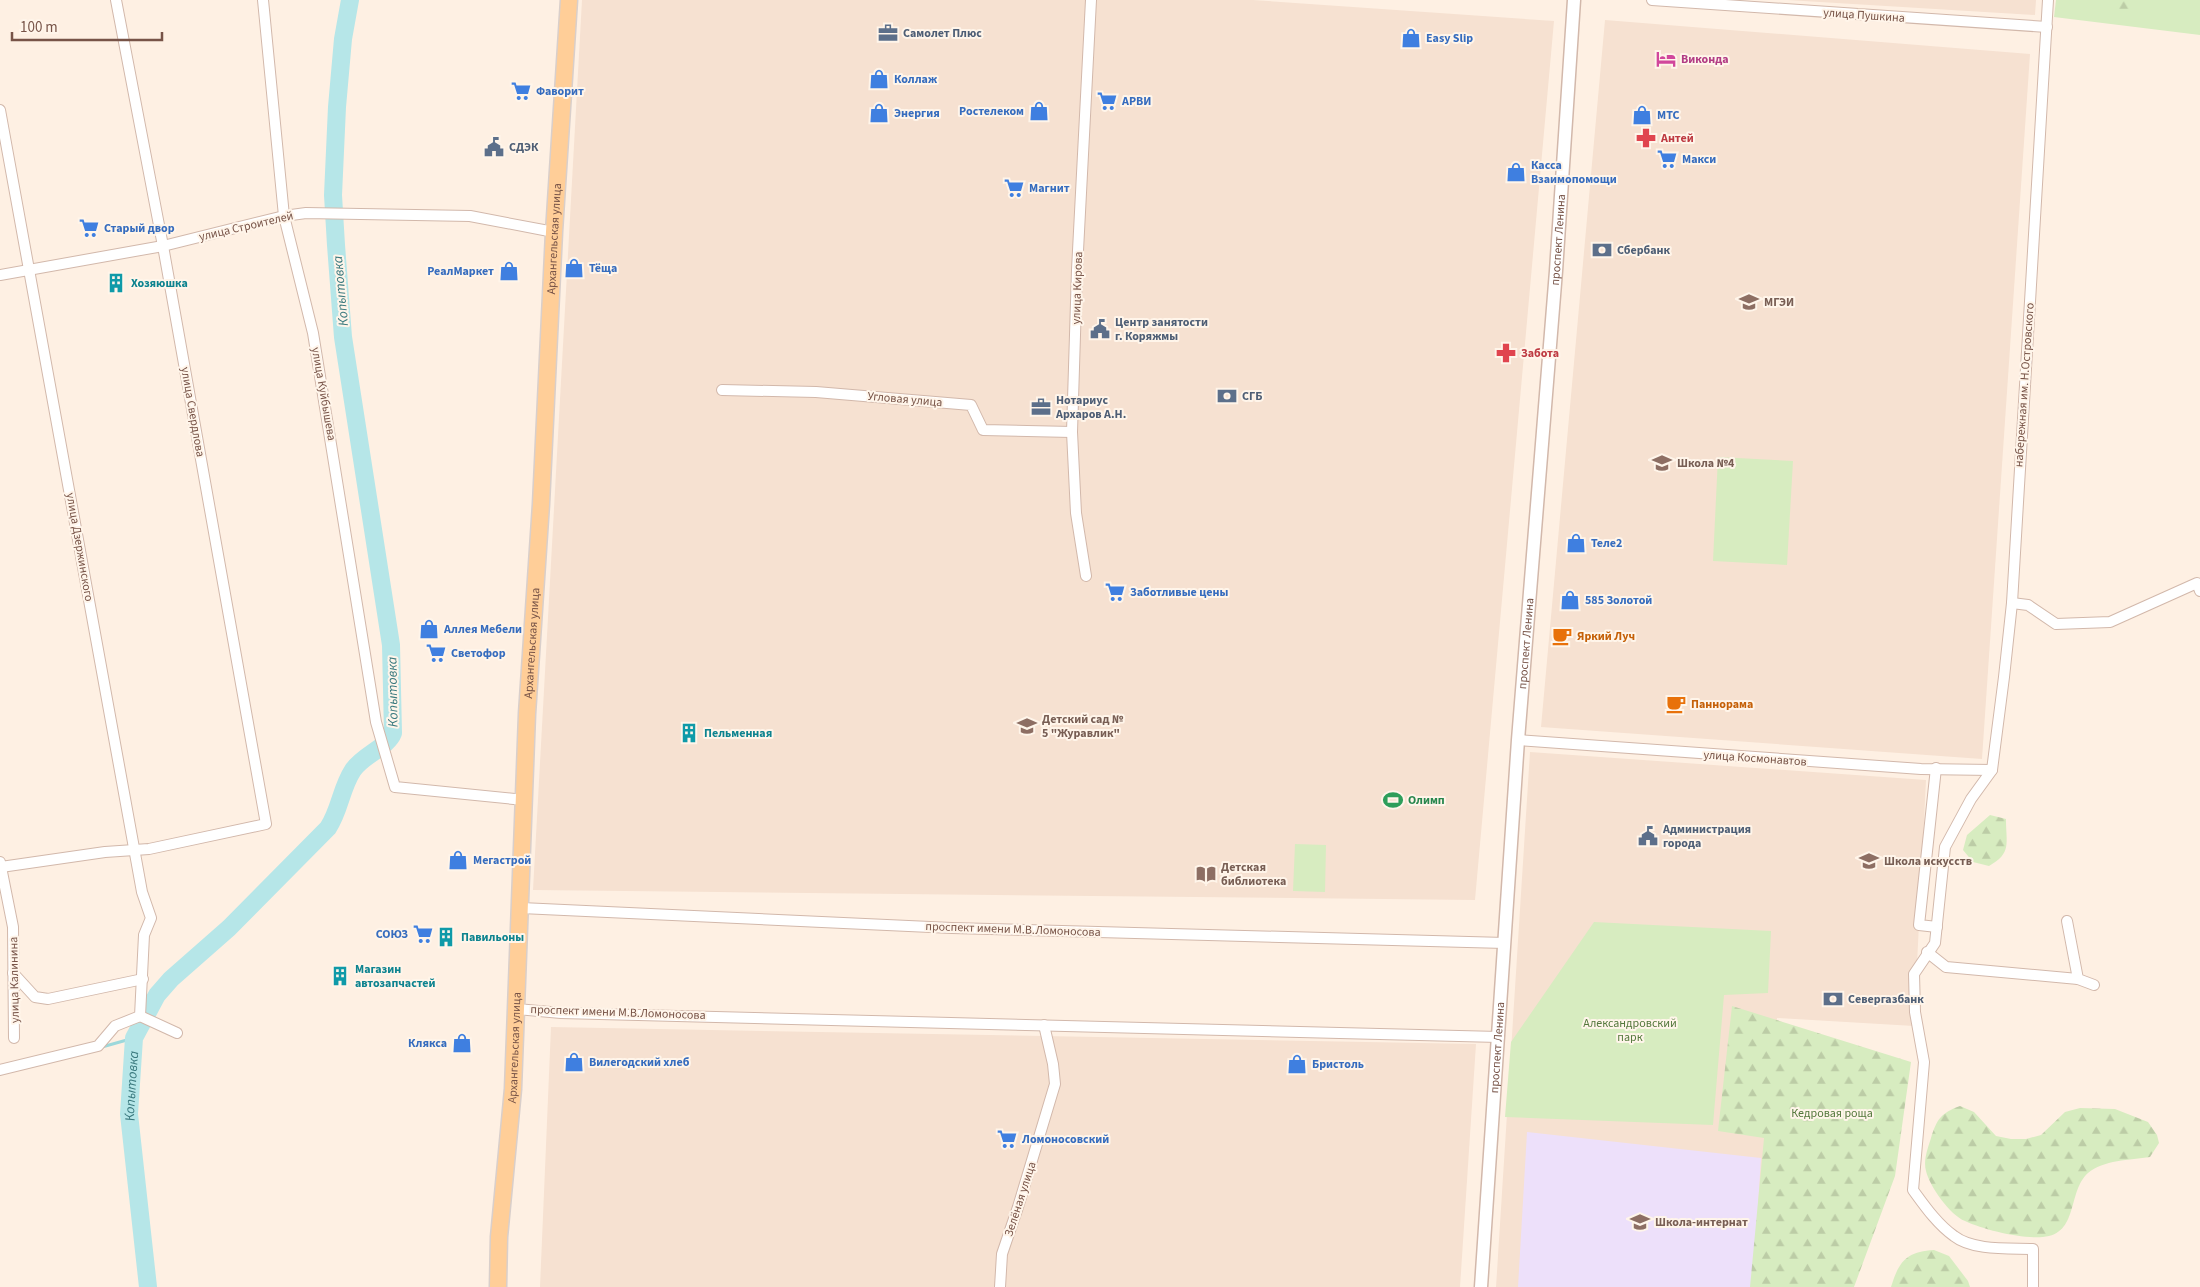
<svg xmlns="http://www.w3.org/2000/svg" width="2200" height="1287" viewBox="0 0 2200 1287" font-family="'Source Sans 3',sans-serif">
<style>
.residential{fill:#f6e1d1}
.education{fill:#ede0fa}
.green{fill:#d7ecc0}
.forest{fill:url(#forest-firs)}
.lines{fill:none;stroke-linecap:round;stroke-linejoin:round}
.stream{stroke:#9cd8db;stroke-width:3}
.river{stroke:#b6e6e8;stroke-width:18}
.minor-casing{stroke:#d2b8ab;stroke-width:12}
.tertiary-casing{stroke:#d2b8ab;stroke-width:15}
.primary-casing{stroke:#d9cfcb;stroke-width:19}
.minor{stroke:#fff;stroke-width:10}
.tertiary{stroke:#fff;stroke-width:12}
.primary{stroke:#ffce98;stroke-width:16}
.labels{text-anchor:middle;stroke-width:4;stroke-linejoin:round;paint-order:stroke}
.street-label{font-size:12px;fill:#775347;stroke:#fff5ea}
.service-label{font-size:12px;font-weight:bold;fill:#4e5e75;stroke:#fff5ea;text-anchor:start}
.shop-label{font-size:12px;font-weight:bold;fill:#366cbe;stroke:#fff5ea;text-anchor:start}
.hotel-label{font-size:12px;font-weight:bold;fill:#b23c85;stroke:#fff5ea;text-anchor:start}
.health-label{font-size:12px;font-weight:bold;fill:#be3a42;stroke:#fff5ea;text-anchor:start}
.culture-label{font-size:12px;font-weight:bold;fill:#0d838f;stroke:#fff5ea;text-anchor:start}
.education-label{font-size:12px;font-weight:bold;fill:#785e54;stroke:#fff5ea;text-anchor:start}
.food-label{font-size:12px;font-weight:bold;fill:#c56008;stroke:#fff5ea;text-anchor:start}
.leisure-label{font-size:12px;font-weight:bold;fill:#27864d;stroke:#fff5ea;text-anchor:start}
.park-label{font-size:12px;fill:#54783c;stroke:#fff5ea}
.water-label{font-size:14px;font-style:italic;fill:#3a797e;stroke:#fff5ea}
</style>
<defs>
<pattern id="forest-firs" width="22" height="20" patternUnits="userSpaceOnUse" patternTransform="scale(1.25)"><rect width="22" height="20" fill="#d7ecc0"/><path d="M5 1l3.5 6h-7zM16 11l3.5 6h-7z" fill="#bccca6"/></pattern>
</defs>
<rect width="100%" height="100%" fill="#fef0e3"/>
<!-- residential -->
<g class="residential">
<polygon points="582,0 1253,0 1554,21 1475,900 533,890"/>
<polygon points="1787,0 2036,0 2035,15"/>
<polygon points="1605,20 2030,54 1982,759 1541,727"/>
<polygon points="1530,752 1926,780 1914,1026 1777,1018 1761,1287 1496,1287"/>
<polygon points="551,1027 1476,1044 1460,1287 540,1287"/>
</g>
<!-- education -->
<polygon class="education" points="1527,1132 1761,1158 1753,1287 1518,1287"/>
<!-- green -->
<g class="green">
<polygon points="2056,0 2200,0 2200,35 2054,17"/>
<polygon points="1718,457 1793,461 1787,565 1713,561"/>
<polygon points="1295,844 1326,845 1325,892 1293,891"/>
<polygon points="1594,922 1771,931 1768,993 1724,995 1713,1125 1505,1117 1511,1042"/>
</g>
<!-- forest -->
<g class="forest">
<polygon points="2099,0 2136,0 2133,7 2119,14 2105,7"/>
<path d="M1990,815L2006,819C2006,844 2012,853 1989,866L1973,862L1963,850L1967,835Z"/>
<polygon points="1732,1006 1911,1062 1895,1176 1854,1287 1750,1287 1764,1138 1718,1131"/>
<path d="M1960,1106L1974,1112L1996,1136L2011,1139H2026L2041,1135L2065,1112L2080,1108L2115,1109L2148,1122L2157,1135L2159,1143L2150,1157C2130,1160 2103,1160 2088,1173C2067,1192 2079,1234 2043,1237C2022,1239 1984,1230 1965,1221C1950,1215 1930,1187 1926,1171C1923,1160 1928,1148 1931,1138C1937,1119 1941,1113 1960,1106Z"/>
<path d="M1934,1250L1949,1256L1968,1281L1970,1287H1891C1899,1261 1906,1252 1934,1250Z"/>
</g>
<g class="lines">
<!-- stream -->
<polyline class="stream" points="102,1047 134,1038"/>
<!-- river -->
<path class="river" id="s1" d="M148,1287L129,1114L134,1038L157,995L171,979L229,928L328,828C340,810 341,788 353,770C363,755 388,747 393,733L391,645L343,337L336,245L333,195L337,107L343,39L350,0"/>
<defs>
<g id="minor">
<polyline points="263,0 284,216 313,333 376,722 395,787 524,800"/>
<polyline points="1652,0 2047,27"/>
<polyline points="0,110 142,892 151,918 144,935 140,1016 115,1026 98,1046 0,1070"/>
<polyline points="0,275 163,246 284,216 306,213 470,216 554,232"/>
<polyline points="722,390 816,392 971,405 983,430 1072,432"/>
<polyline points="1086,576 1076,513 1072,432 1077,270 1091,0"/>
<polyline points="2012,603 2028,605 2056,624 2110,622 2197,583 2200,591"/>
<polyline points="1518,740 1921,769 1992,770"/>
<polyline points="1936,768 1919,925 1937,927"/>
<polyline points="0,862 13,927 14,1038"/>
<polyline points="1,867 105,852 149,849 266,824 163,246 116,0"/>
<polyline points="521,908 952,928 1505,943"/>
<polyline points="2067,921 2078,979 2094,985"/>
<polyline points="1927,952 1946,967 2078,979"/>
<polyline points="13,973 35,997 48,999 143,979"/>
<polyline points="517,1009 561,1013 1499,1037"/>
<polyline points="140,1016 177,1033"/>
<polyline points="1000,1287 1002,1254 1018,1207 1055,1084 1053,1064 1044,1025"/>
<path d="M2033,1287V1249C2010,1248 1973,1251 1954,1236C1937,1224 1924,1205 1913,1190L1924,1062L1915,1012L1914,974L1935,943L1945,847L1971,799L1992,770L2004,677L2012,603L2048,0"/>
</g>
<g id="tertiary">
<path id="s2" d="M1481,1287L1518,740L1556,271L1574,0"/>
</g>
<g id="primary">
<path id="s3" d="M498,1287L499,1237L513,1089L527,714L541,504L554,232L569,0"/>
</g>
</defs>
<!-- minor casing -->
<use href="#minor" class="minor-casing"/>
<!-- tertiary casing -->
<use href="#tertiary" class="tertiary-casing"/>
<!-- primary casing -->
<use href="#primary" class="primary-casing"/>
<!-- minor -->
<use href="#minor" class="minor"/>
<!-- tertiary -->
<use href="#tertiary" class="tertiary"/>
<!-- primary -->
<use href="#primary" class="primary"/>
</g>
<!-- icons -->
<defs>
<symbol id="office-bare" viewBox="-9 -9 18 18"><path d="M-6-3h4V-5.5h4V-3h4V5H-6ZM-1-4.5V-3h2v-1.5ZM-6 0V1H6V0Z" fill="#5c6f8a" stroke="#fff5ea" stroke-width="2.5" paint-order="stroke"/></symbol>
<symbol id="shop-bare" viewBox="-9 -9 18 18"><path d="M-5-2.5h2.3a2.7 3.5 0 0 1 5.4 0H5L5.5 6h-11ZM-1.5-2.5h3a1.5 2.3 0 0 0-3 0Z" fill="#3f7fe0" stroke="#fff5ea" stroke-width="2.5" paint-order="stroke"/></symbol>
<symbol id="hotel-bare" viewBox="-9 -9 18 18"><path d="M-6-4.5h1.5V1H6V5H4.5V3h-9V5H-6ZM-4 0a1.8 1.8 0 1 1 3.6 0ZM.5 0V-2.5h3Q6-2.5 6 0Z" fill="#d1479c" stroke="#fff5ea" stroke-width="2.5" paint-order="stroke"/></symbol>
<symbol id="supermarket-bare" viewBox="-9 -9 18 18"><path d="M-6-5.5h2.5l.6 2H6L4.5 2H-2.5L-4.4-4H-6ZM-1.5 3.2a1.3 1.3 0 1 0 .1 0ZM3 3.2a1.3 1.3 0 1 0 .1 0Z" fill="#3f7fe0" stroke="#fff5ea" stroke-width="2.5" paint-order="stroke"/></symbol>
<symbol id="pharmacy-bare" viewBox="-9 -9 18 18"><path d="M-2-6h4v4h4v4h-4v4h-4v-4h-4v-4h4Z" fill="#e0444e" stroke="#fff5ea" stroke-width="2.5" paint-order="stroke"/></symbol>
<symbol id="civic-bare" viewBox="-9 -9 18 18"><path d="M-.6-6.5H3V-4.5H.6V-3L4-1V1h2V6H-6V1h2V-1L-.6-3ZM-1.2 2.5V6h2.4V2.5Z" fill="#5c6f8a" stroke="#fff5ea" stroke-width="2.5" paint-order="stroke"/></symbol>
<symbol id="bank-bare" viewBox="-9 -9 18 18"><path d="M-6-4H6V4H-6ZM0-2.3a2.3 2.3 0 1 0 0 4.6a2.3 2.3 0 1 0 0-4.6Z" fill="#5c6f8a" stroke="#fff5ea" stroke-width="2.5" paint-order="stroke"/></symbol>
<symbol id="building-bare" viewBox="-9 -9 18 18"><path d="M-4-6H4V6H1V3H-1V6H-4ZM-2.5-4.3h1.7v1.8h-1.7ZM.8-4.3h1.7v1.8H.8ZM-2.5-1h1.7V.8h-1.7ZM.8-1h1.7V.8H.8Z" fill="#0f9aa8" stroke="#fff5ea" stroke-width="2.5" paint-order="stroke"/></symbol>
<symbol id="university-bare" viewBox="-9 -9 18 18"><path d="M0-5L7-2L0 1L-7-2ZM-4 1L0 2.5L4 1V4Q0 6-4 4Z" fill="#8d6e63" stroke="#fff5ea" stroke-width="2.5" paint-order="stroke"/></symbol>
<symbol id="school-bare" viewBox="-9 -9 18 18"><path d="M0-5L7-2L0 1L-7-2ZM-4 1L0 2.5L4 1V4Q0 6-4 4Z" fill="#8d6e63" stroke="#fff5ea" stroke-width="2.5" paint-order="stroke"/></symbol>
<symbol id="cafe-bare" viewBox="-9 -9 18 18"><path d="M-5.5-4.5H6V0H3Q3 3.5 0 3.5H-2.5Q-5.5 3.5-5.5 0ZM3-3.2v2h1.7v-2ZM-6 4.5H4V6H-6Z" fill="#e8710a" stroke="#fff5ea" stroke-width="2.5" paint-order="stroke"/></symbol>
<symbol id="stadium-bare" viewBox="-9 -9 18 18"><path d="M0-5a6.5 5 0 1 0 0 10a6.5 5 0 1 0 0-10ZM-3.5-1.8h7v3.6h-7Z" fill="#2e9e5b" stroke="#fff5ea" stroke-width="2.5" paint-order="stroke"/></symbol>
<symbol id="library-bare" viewBox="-9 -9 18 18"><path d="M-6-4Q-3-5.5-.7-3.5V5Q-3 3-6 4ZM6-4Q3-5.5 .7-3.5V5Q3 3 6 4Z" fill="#8d6e63" stroke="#fff5ea" stroke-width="2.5" paint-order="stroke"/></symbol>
</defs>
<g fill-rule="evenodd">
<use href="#office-bare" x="874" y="19" width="28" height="28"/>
<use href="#shop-bare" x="1397" y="24" width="28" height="28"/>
<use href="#hotel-bare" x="1652" y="45" width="28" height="28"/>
<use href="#shop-bare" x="865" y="65" width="28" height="28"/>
<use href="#supermarket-bare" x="507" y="77" width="28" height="28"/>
<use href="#supermarket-bare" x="1093" y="87" width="28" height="28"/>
<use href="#shop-bare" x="1025" y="97" width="28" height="28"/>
<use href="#shop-bare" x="865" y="99" width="28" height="28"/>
<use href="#shop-bare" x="1628" y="101" width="28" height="28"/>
<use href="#pharmacy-bare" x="1632" y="124" width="28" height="28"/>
<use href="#civic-bare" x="480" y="133" width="28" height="28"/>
<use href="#supermarket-bare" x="1653" y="145" width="28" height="28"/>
<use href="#shop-bare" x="1502" y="158" width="28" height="28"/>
<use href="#supermarket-bare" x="1000" y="174" width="28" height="28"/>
<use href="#supermarket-bare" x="75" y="214" width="28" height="28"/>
<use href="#bank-bare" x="1588" y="236" width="28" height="28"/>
<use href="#shop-bare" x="560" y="254" width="28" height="28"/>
<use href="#shop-bare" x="495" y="257" width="28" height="28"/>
<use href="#building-bare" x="102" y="269" width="28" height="28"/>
<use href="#university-bare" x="1735" y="288" width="28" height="28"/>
<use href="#civic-bare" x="1086" y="315" width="28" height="28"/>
<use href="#pharmacy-bare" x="1492" y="339" width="28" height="28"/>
<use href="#bank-bare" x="1213" y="382" width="28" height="28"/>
<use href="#office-bare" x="1027" y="393" width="28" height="28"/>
<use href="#school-bare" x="1648" y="449" width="28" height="28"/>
<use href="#shop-bare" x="1562" y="529" width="28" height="28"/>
<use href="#supermarket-bare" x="1101" y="578" width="28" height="28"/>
<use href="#shop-bare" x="1556" y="586" width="28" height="28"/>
<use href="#shop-bare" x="415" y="615" width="28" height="28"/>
<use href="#cafe-bare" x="1548" y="622" width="28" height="28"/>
<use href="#supermarket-bare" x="422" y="639" width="28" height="28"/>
<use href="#cafe-bare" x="1662" y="690" width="28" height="28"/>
<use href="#school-bare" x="1013" y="712" width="28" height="28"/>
<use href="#building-bare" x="675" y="719" width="28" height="28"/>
<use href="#stadium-bare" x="1379" y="786" width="28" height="28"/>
<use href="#civic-bare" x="1634" y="822" width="28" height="28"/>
<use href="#shop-bare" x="444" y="846" width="28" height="28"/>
<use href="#school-bare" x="1855" y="847" width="28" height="28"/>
<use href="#library-bare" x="1192" y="860" width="28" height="28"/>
<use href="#supermarket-bare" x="409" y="920" width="28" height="28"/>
<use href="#building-bare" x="432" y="923" width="28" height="28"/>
<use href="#building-bare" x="326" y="962" width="28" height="28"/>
<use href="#bank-bare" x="1819" y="985" width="28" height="28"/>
<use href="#shop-bare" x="448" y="1029" width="28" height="28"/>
<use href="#shop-bare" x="560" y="1048" width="28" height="28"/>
<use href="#shop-bare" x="1283" y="1050" width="28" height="28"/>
<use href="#supermarket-bare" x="993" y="1125" width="28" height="28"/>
<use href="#school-bare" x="1626" y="1208" width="28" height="28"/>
</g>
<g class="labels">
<!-- street labels -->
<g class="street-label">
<text transform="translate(1864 15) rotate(4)" y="4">улица Пушкина</text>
<text transform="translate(246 226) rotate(-13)" y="4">улица Строителей</text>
<text dy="4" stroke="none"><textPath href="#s3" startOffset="1050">Архангельская улица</textPath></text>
<text dy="4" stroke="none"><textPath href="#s2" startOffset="1050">проспект Ленина</textPath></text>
<text transform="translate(1077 288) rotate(-88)" y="4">улица Кирова</text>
<text transform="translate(2024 385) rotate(-86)" y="4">набережная им. Н.Островского</text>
<text transform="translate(324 394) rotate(80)" y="4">улица Куйбышева</text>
<text transform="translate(905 399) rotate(5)" y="4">Угловая улица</text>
<text transform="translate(193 412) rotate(80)" y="4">улица Свердлова</text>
<text transform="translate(80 547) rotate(80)" y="4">улица Дзержинского</text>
<text dy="4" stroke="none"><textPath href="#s3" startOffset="645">Архангельская улица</textPath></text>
<text dy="4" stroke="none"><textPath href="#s2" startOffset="645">проспект Ленина</textPath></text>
<text transform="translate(1755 758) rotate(4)" y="4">улица Космонавтов</text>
<text transform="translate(1013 929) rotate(2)" y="4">проспект имени М.В.Ломоносова</text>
<text transform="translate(14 980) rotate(-91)" y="4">улица Калинина</text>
<text transform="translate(618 1012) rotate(2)" y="4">проспект имени М.В.Ломоносова</text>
<text dy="4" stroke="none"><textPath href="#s2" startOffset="240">проспект Ленина</textPath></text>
<text dy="4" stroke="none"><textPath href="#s3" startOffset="240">Архангельская улица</textPath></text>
<text transform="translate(1020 1199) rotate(-72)" y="4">Зелёная улица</text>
</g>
<!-- service labels -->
<g class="service-label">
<text x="903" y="37">Самолет Плюс</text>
<text x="509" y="151">СДЭК</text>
<text x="1617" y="254">Сбербанк</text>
<text x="1115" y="326">Центр занятости<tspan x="1115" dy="14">г. Коряжмы</tspan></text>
<text x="1242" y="400">СГБ</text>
<text x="1056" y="404">Нотариус<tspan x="1056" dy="14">Архаров А.Н.</tspan></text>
<text x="1663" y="833">Администрация<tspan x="1663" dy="14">города</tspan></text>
<text x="1848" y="1003">Севергазбанк</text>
</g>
<!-- shop labels -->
<g class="shop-label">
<text x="1426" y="42">Easy Slip</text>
<text x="894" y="83">Коллаж</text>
<text x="536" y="95">Фаворит</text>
<text x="1122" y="105">АРВИ</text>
<text x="1024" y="115" text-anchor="end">Ростелеком</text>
<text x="894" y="117">Энергия</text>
<text x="1657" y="119">МТС</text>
<text x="1682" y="163">Макси</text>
<text x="1531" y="169">Касса<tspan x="1531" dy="14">Взаимопомощи</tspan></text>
<text x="1029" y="192">Магнит</text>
<text x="104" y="232">Старый двор</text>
<text x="589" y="272">Тёща</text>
<text x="494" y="275" text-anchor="end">РеалМаркет</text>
<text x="1591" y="547">Теле2</text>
<text x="1130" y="596">Заботливые цены</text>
<text x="1585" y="604">585 Золотой</text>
<text x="444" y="633">Аллея Мебели</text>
<text x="451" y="657">Светофор</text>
<text x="473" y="864">Мегастрой</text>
<text x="408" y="938" text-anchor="end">СОЮЗ</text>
<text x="447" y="1047" text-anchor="end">Клякса</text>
<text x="589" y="1066">Вилегодский хлеб</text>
<text x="1312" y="1068">Бристоль</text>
<text x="1022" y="1143">Ломоносовский</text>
</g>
<!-- hotel labels -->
<g class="hotel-label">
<text x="1681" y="63">Виконда</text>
</g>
<!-- health labels -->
<g class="health-label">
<text x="1661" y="142">Антей</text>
<text x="1521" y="357">Забота</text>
</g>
<!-- culture labels -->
<g class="culture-label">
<text x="131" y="287">Хозяюшка</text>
<text x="704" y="737">Пельменная</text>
<text x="461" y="941">Павильоны</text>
<text x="355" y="973">Магазин<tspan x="355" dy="14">автозапчастей</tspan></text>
</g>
<!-- education labels -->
<g class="education-label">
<text x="1764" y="306">МГЭИ</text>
<text x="1677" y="467">Школа №4</text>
<text x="1042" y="723">Детский сад №<tspan x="1042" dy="14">5 "Журавлик"</tspan></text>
<text x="1884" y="865">Школа искусcтв</text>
<text x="1221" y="871">Детская<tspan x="1221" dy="14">библиотека</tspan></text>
<text x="1655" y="1226">Школа-интернат</text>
</g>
<!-- food labels -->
<g class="food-label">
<text x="1577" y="640">Яркий Луч</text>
<text x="1691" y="708">Паннорама</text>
</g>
<!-- leisure labels -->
<g class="leisure-label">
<text x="1408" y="804">Олимп</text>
</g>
<!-- park labels -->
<g class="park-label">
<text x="1630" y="1027">Александровский<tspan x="1630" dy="14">парк</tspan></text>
<text x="1832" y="1117">Кедровая роща</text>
</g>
<!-- water labels -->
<g class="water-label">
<text transform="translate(340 291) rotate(-95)" y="5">Копытовка</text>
<text transform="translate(392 692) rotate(-91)" y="5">Копытовка</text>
<text dy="5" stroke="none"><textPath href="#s1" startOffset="202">Копытовка</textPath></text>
</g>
</g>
<!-- scale -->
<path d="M12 32v8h150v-8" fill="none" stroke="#775347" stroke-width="2.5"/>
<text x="20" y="32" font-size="15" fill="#775347" stroke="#fff5ea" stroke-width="4" paint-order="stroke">100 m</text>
</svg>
